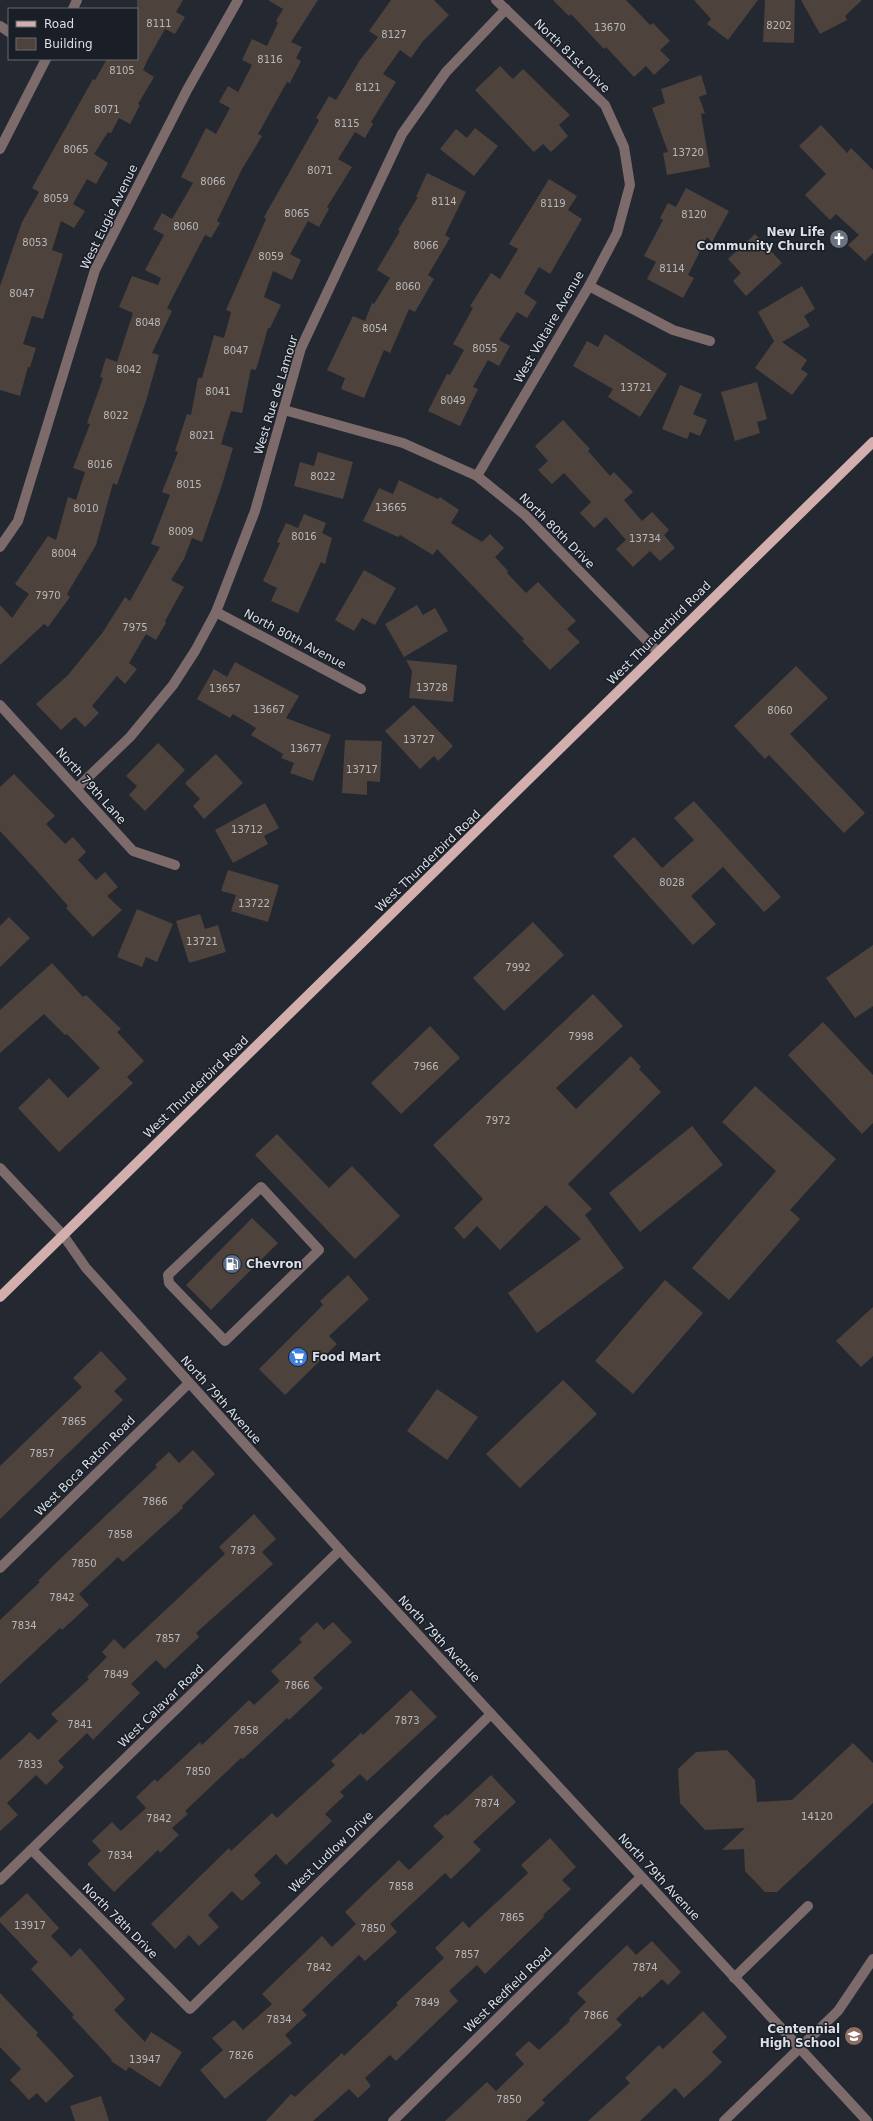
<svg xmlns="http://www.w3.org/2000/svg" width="873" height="2121" viewBox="0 0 873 2121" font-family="'DejaVu Sans',sans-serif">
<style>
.building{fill:#4e433c}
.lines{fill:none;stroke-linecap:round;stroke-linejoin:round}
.minor{stroke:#7c6b6a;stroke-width:10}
.major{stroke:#d2aeac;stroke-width:10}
.labels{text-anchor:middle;stroke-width:3;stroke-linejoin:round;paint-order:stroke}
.number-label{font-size:10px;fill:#b8b8bb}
.street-label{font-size:12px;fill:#dbdfe5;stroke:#1a1e27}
.poi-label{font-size:12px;font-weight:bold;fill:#dbdfe5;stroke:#1a1e27;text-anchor:end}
</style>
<rect width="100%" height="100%" fill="#232831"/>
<!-- building -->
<g class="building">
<polygon points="137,0 183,0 176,12 185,17 175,34 165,29 148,59 143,70 154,77 138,104 140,105 130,124 119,118 111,133 108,132 94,154 108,163 96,184 87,179 73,204 85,211 74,228 61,221 52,250 63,254 43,319 32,316 23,344 36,348 30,367 28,367 20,396 0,390 0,286 22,222 39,192 32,188 93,79 95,80 107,59 137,59"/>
<polygon points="268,0 318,0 291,42 302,47 296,58 301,61 290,83 287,82 258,134 262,136 242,169 217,221 220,223 211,238 205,235 167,308 172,311 152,353 159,355 146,401 117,485 113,483 96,545 67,594 70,597 48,627 44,624 0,665 0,605 12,618 29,594 15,584 48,536 56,540 68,497 76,500 85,472 73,468 90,424 87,423 103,378 100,377 106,358 117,362 133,313 119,307 132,276 158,285 161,278 145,270 164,235 153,229 162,213 172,219 193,183 181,177 206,128 216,134 230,108 219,102 228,86 238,92 252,65 242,60 252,39 267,46 278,23 276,21 283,9"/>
<polygon points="391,0 434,0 449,15 423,41 411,58 400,50 383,74 396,82 371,122 373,124 365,138 355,132 338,159 352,167 327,207 329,209 319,227 308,221 290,254 301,260 292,280 273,271 264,297 281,305 270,328 268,328 256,370 251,369 242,413 231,411 221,444 233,448 221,488 202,542 192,538 184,559 171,580 184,587 165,621 166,623 156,640 146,634 129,663 137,669 125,684 117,676 92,706 99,713 85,727 75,717 61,730 36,704 68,675 103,632 125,597 130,601 160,547 151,544 170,495 162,492 178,452 175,451 187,414 191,415 198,378 202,378 214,335 224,338 231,312 226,310 266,219 264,217 319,120 316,118 329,96 336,100 360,60 378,37 369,31"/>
<polygon points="553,0 626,0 650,25 653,23 670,41 660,50 670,60 654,75 646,66 634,77 606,47 604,49 571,14 569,16"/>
<polygon points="694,0 758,0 728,40 707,24 711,19"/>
<polygon points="765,0 795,0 794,43 763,42"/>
<polygon points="801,0 862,0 845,16 847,20 820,34"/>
<polygon points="500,66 513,79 523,69 570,115 559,125 568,136 551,152 543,144 534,152 475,90"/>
<polygon points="701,75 707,94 699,97 705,113 701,114 710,167 667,175 663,153 668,152 652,108 665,103 661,89"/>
<polygon points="821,125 847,153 851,148 873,170 873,253 865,261 848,245 859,235 836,214 830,220 805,195 826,174 799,146"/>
<polygon points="475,128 498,146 474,176 440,149 456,129 467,138"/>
<polygon points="427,173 466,192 445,235 450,238 428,275 434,279 415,312 409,309 390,353 384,350 364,398 341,389 345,378 327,370 353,316 365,321 372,303 374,304 390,278 377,270 400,231 398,230 418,197 416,197"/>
<polygon points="549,179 577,196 568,210 582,219 550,274 539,267 524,293 537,302 527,318 517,312 499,340 510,346 499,366 488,360 473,387 478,389 460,426 428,411 447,374 450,375 464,350 453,344 473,308 470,306 491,273 500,279 518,249 509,244"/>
<polygon points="686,188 729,211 712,242 707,237 688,275 694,278 683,298 647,279 656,262 644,256 663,220 660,218 668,203 676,207"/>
<polygon points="755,234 782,263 746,296 733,281 741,273 728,259"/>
<polygon points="802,286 815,309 804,316 810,326 782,342 807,360 801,369 808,374 792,395 755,368 774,341 758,312"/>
<polygon points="605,334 667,374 640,417 608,397 613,389 573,366 587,341 598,347"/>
<polygon points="757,382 767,419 757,422 760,433 735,441 721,392"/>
<polygon points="680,385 702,394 693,414 707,420 700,436 690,432 687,439 662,429"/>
<polygon points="563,420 590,449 588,451 610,476 614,472 633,492 624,500 642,521 652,512 669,530 664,535 675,548 660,561 650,551 633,567 616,549 626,540 606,517 594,528 580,513 591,502 564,473 552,484 538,470 548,461 535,446"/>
<polygon points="318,452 353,462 343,499 294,486 300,462 314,466"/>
<polygon points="399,480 438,499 440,497 459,510 451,523 482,542 490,534 504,548 495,557 508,571 507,573 526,593 538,582 576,621 567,629 580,642 550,670 522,641 524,639 437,549 433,555 400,535 398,537 363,521 379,488 393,494"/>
<polygon points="304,514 326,523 322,533 332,538 325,564 321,562 298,613 271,601 277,588 263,581 280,543 277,542 286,523 298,528"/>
<polygon points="364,570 396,588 375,625 362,618 354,631 335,620"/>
<polygon points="417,605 423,615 435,608 448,631 404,657 385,624"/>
<polygon points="406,660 457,665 453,702 409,698 412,671"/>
<polygon points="235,662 299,696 286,718 331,735 313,781 290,773 294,763 281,758 283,754 251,735 256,728 233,714 230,718 197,699 214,669 227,677"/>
<polygon points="796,666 828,698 790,734 865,813 844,833 769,755 765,759 734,726"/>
<polygon points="414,705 453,746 438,761 434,756 420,769 385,731"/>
<polygon points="345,740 382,741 380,782 367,781 367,795 342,793"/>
<polygon points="158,743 185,770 145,811 129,795 137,786 126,776"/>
<polygon points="216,754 243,783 204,819 193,806 200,799 185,783"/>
<polygon points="14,774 55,816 46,824 65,844 73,837 86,852 78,860 96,880 105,872 118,887 107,896 122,910 93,937 66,908 68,906 37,871 0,831 0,787"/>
<polygon points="694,801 781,897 764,912 723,867 691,896 716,924 693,945 613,856 634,837 662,868 694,840 674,818"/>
<polygon points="265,803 279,828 264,836 268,844 233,863 215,830"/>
<polygon points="228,870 279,885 268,922 231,911 236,895 221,891"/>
<polygon points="137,909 173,924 157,962 146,957 142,967 117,957"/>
<polygon points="200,914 205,929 218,925 226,952 189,963 176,921"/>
<polygon points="9,917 30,938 0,967 0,926"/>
<polygon points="533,922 564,955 504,1011 473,978"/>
<polygon points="873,945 873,1006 855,1018 826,978"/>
<polygon points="52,963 83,997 86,995 121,1029 117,1032 144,1061 127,1077 133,1083 59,1152 18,1108 49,1078 68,1098 100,1068 67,1034 65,1035 44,1014 0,1053 0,1010"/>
<polygon points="593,994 623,1026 556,1088 576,1109 631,1056 641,1067 639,1069 661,1092 568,1184 592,1209 585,1215 624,1268 537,1333 508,1293 581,1239 546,1205 500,1250 477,1226 464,1239 454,1228 483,1199 433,1145"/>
<polygon points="823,1022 873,1075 873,1123 862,1134 788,1055"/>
<polygon points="430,1026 460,1058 401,1114 371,1083"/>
<polygon points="755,1086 836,1159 790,1210 800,1219 729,1300 692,1268 776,1171 722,1122"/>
<polygon points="692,1126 723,1165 640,1232 609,1193"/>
<polygon points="277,1134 329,1188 352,1166 400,1216 355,1259 255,1155"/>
<polygon points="252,1218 278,1243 211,1310 186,1285"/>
<polygon points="348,1275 369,1299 329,1336 337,1344 285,1395 259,1369 323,1305 320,1301"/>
<polygon points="665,1280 703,1313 633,1394 595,1361"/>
<polygon points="873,1307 873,1356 861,1367 836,1341"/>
<polygon points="101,1351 127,1379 114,1391 123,1400 0,1519 0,1466 82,1387 73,1378"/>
<polygon points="563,1380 597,1414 520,1488 486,1454"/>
<polygon points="437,1389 478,1417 447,1460 407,1431"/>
<polygon points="193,1450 215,1474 182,1506 183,1508 123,1562 118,1557 79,1594 89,1605 62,1630 60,1628 0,1684 0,1620 40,1582 38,1581 58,1561 157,1467 155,1465 169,1452 179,1463"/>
<polygon points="254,1514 276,1539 262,1552 273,1564 196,1633 199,1637 165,1669 156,1660 131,1684 140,1693 93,1740 87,1733 58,1761 64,1767 46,1785 36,1775 7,1803 18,1815 0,1831 0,1760 30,1732 38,1740 58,1721 51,1714 89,1679 87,1677 107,1657 102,1652 114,1639 124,1649 225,1554 219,1547"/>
<polygon points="317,1622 324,1630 333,1622 352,1642 313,1678 323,1688 289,1720 287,1718 243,1759 241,1758 185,1811 188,1814 172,1828 179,1835 160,1853 158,1850 114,1892 87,1864 101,1851 92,1841 112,1822 121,1831 146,1808 136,1797 155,1779 157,1782 200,1742 202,1745 249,1700 254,1705 280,1681 271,1671 302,1642 299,1639"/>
<polygon points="411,1690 437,1717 367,1781 360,1774 340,1792 344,1796 325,1814 332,1821 286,1865 276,1854 254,1875 261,1883 242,1901 232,1891 208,1915 219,1927 199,1946 189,1935 175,1949 151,1924 229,1848 231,1851 272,1813 277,1818 335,1765 331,1761 361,1733 363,1735"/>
<polygon points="853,1743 873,1763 873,1803 777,1892 765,1892 745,1871 744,1849 722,1850 745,1828 705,1830 680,1803 678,1769 696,1752 727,1750 755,1780 757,1802 792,1800"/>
<polygon points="491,1775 516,1802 473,1842 481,1850 451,1879 445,1873 390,1924 397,1932 365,1961 359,1955 302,2010 307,2015 285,2035 292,2043 225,2099 200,2070 223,2050 212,2038 234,2020 243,2030 272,2004 262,1994 322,1936 332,1947 356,1924 345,1912 399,1860 409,1870 444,1837 433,1826 446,1814 447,1816"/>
<polygon points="550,1838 576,1867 562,1880 571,1889 543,1915 544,1917 485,1974 477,1965 449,1991 458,2001 396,2061 390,2055 365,2078 371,2086 358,2098 349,2089 313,2121 266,2121 291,2094 295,2097 342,2053 344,2056 398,2005 396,2003 444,1958 435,1948 463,1921 469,1928 528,1873 521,1865"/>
<polygon points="27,1893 59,1928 51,1936 71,1957 80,1948 125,1999 114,2010 145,2042 151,2032 182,2052 160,2087 129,2067 126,2071 111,2061 112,2060 72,2017 74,2015 31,1969 38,1962 0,1922 0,1918"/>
<polygon points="652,1941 681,1972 668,1985 662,1979 642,1998 640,1996 616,2019 622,2025 542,2100 545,2103 526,2121 445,2121 487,2082 496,2091 524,2064 515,2054 529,2041 539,2050 570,2021 569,2019 586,2002 577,1993 627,1945 636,1955"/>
<polygon points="0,1993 38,2033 36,2035 74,2076 46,2103 37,2093 29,2100 10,2080 21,2069 0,2047"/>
<polygon points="703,2011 727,2037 712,2052 722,2062 708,2076 684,2098 675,2088 640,2121 588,2121 630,2083 625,2078 659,2045 663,2049"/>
<polygon points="101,2096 109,2121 75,2121 70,2106"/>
</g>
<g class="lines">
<!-- minor -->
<g class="minor">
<polyline points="73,9 77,0"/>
<polyline points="0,26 9,32"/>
<polyline points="0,149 46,59"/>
<polyline points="589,286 673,330 710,341"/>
<polyline points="284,410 403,443 477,476 525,515 658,652"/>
<polyline points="477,476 589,286 617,233 630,185 624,147 605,105 496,0"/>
<polyline points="0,547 18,521 95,270 187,90 238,0"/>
<polyline points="216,612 361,689"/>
<polyline points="0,705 133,851 175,865"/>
<polyline points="77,788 130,737 173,685 195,651 216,612 255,511 301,348 402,134 446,72 506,9"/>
<polyline points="0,1168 63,1235 86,1268 350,1561 867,2121"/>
<polygon points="261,1187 319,1250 225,1341 169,1283 168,1275"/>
<polyline points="0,1568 189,1383"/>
<polyline points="32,1850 190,2009 491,1714"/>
<polyline points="0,1880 340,1550"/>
<polyline points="734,1978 808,1906"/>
<polyline points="393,2121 641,1877"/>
<polyline points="724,2121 838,2011 873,1959"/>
</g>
<!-- major -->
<polyline class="major" points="0,1297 873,442"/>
</g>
<!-- icons -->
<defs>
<symbol id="church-disc" viewBox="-11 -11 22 22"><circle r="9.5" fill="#6b7280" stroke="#1a1e27"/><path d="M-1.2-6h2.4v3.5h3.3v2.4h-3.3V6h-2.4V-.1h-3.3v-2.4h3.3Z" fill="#fff"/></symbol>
<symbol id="fuel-disc" viewBox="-11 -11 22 22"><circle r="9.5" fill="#5c6f8a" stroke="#1a1e27"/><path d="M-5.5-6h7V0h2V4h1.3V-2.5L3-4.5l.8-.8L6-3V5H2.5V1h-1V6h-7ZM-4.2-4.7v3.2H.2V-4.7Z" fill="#fff"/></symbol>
<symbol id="supermarket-disc" viewBox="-11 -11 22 22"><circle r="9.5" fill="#3f7fe0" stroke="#1a1e27"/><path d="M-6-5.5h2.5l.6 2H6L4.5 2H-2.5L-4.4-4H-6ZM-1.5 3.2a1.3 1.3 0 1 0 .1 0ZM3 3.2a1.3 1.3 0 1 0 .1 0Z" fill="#fff"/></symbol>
<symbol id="school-disc" viewBox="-11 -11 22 22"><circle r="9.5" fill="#8d6e63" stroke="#1a1e27"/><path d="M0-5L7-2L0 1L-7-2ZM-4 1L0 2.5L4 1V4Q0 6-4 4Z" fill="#fff"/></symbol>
</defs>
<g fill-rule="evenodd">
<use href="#church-disc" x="828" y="228" width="22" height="22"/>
<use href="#fuel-disc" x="221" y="1253" width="22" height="22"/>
<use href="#supermarket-disc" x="287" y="1346" width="22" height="22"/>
<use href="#school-disc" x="843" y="2025" width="22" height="22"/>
</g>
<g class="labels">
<!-- number labels -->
<g class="number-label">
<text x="159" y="27">8111</text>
<text x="779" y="29">8202</text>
<text x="610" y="31">13670</text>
<text x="394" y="38">8127</text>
<text x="270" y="63">8116</text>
<text x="122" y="74">8105</text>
<text x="368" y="91">8121</text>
<text x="107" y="113">8071</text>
<text x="347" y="127">8115</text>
<text x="76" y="153">8065</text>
<text x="688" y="156">13720</text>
<text x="320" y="174">8071</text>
<text x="213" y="185">8066</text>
<text x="56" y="202">8059</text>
<text x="444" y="205">8114</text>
<text x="553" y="207">8119</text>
<text x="297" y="217">8065</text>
<text x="694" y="218">8120</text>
<text x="186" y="230">8060</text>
<text x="35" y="246">8053</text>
<text x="426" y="249">8066</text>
<text x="271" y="260">8059</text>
<text x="672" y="272">8114</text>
<text x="408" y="290">8060</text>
<text x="22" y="297">8047</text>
<text x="148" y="326">8048</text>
<text x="375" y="332">8054</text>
<text x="485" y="352">8055</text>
<text x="236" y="354">8047</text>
<text x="129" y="373">8042</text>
<text x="636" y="391">13721</text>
<text x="218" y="395">8041</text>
<text x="453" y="404">8049</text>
<text x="116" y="419">8022</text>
<text x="202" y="439">8021</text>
<text x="100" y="468">8016</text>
<text x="323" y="480">8022</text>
<text x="189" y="488">8015</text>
<text x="391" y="511">13665</text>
<text x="86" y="512">8010</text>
<text x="181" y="535">8009</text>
<text x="304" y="540">8016</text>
<text x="645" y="542">13734</text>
<text x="64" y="557">8004</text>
<text x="48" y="599">7970</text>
<text x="135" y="631">7975</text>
<text x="432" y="691">13728</text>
<text x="225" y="692">13657</text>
<text x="269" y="713">13667</text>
<text x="780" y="714">8060</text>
<text x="419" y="743">13727</text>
<text x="306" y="752">13677</text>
<text x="362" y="773">13717</text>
<text x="247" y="833">13712</text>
<text x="672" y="886">8028</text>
<text x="254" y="907">13722</text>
<text x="202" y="945">13721</text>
<text x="518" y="971">7992</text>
<text x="581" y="1040">7998</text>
<text x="426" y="1070">7966</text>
<text x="498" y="1124">7972</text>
<text x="74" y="1425">7865</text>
<text x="42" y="1457">7857</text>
<text x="155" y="1505">7866</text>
<text x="120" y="1538">7858</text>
<text x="243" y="1554">7873</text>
<text x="84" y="1567">7850</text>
<text x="62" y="1601">7842</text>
<text x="24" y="1629">7834</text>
<text x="168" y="1642">7857</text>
<text x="116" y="1678">7849</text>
<text x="297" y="1689">7866</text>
<text x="407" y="1724">7873</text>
<text x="80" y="1728">7841</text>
<text x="246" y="1734">7858</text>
<text x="30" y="1768">7833</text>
<text x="198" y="1775">7850</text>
<text x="487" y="1807">7874</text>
<text x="817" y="1820">14120</text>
<text x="159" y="1822">7842</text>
<text x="120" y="1859">7834</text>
<text x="401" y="1890">7858</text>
<text x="512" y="1921">7865</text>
<text x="30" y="1929">13917</text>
<text x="373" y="1932">7850</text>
<text x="467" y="1958">7857</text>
<text x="319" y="1971">7842</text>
<text x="645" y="1971">7874</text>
<text x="427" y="2006">7849</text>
<text x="596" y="2019">7866</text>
<text x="279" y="2023">7834</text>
<text x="241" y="2059">7826</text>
<text x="145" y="2063">13947</text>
<text x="509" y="2103">7850</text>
</g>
<!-- street labels -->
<g class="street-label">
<text transform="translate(572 56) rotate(44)" y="4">North 81st Drive</text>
<text transform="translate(109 217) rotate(-64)" y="4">West Eugie Avenue</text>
<text transform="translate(549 327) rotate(-60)" y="4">West Voltaire Avenue</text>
<text transform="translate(276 395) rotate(-73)" y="4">West Rue de Lamour</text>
<text transform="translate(557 531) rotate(45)" y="4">North 80th Drive</text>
<text transform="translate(659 633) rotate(-45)" y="4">West Thunderbird Road</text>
<text transform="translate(295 639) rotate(28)" y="4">North 80th Avenue</text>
<text transform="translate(91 786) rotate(48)" y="4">North 79th Lane</text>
<text transform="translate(428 861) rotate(-44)" y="4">West Thunderbird Road</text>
<text transform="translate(196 1087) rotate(-44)" y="4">West Thunderbird Road</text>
<text transform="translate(221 1400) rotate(48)" y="4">North 79th Avenue</text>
<text transform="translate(85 1466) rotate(-45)" y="4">West Boca Raton Road</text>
<text transform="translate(439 1639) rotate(47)" y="4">North 79th Avenue</text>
<text transform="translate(161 1706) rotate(-44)" y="4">West Calavar Road</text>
<text transform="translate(331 1852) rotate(-44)" y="4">West Ludlow Drive</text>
<text transform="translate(659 1877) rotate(47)" y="4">North 79th Avenue</text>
<text transform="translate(120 1921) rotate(45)" y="4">North 78th Drive</text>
<text transform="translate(508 1990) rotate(-44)" y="4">West Redfield Road</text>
</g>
<!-- poi labels -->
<g class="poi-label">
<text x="825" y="236">New Life<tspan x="825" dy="14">Community Church</tspan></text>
<text x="246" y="1268" text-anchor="start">Chevron</text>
<text x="312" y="1361" text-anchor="start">Food Mart</text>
<text x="840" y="2033">Centennial<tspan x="840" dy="14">High School</tspan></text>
</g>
</g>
<!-- legend -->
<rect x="8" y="8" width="130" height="52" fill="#1a1e27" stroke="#676b73"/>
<rect x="16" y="21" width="20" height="6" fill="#d2aeac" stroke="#676b73"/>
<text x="44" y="28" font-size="12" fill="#dbdfe5">Road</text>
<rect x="16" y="38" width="20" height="12" fill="#4e433c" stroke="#676b73"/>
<text x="44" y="48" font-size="12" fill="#dbdfe5">Building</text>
</svg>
